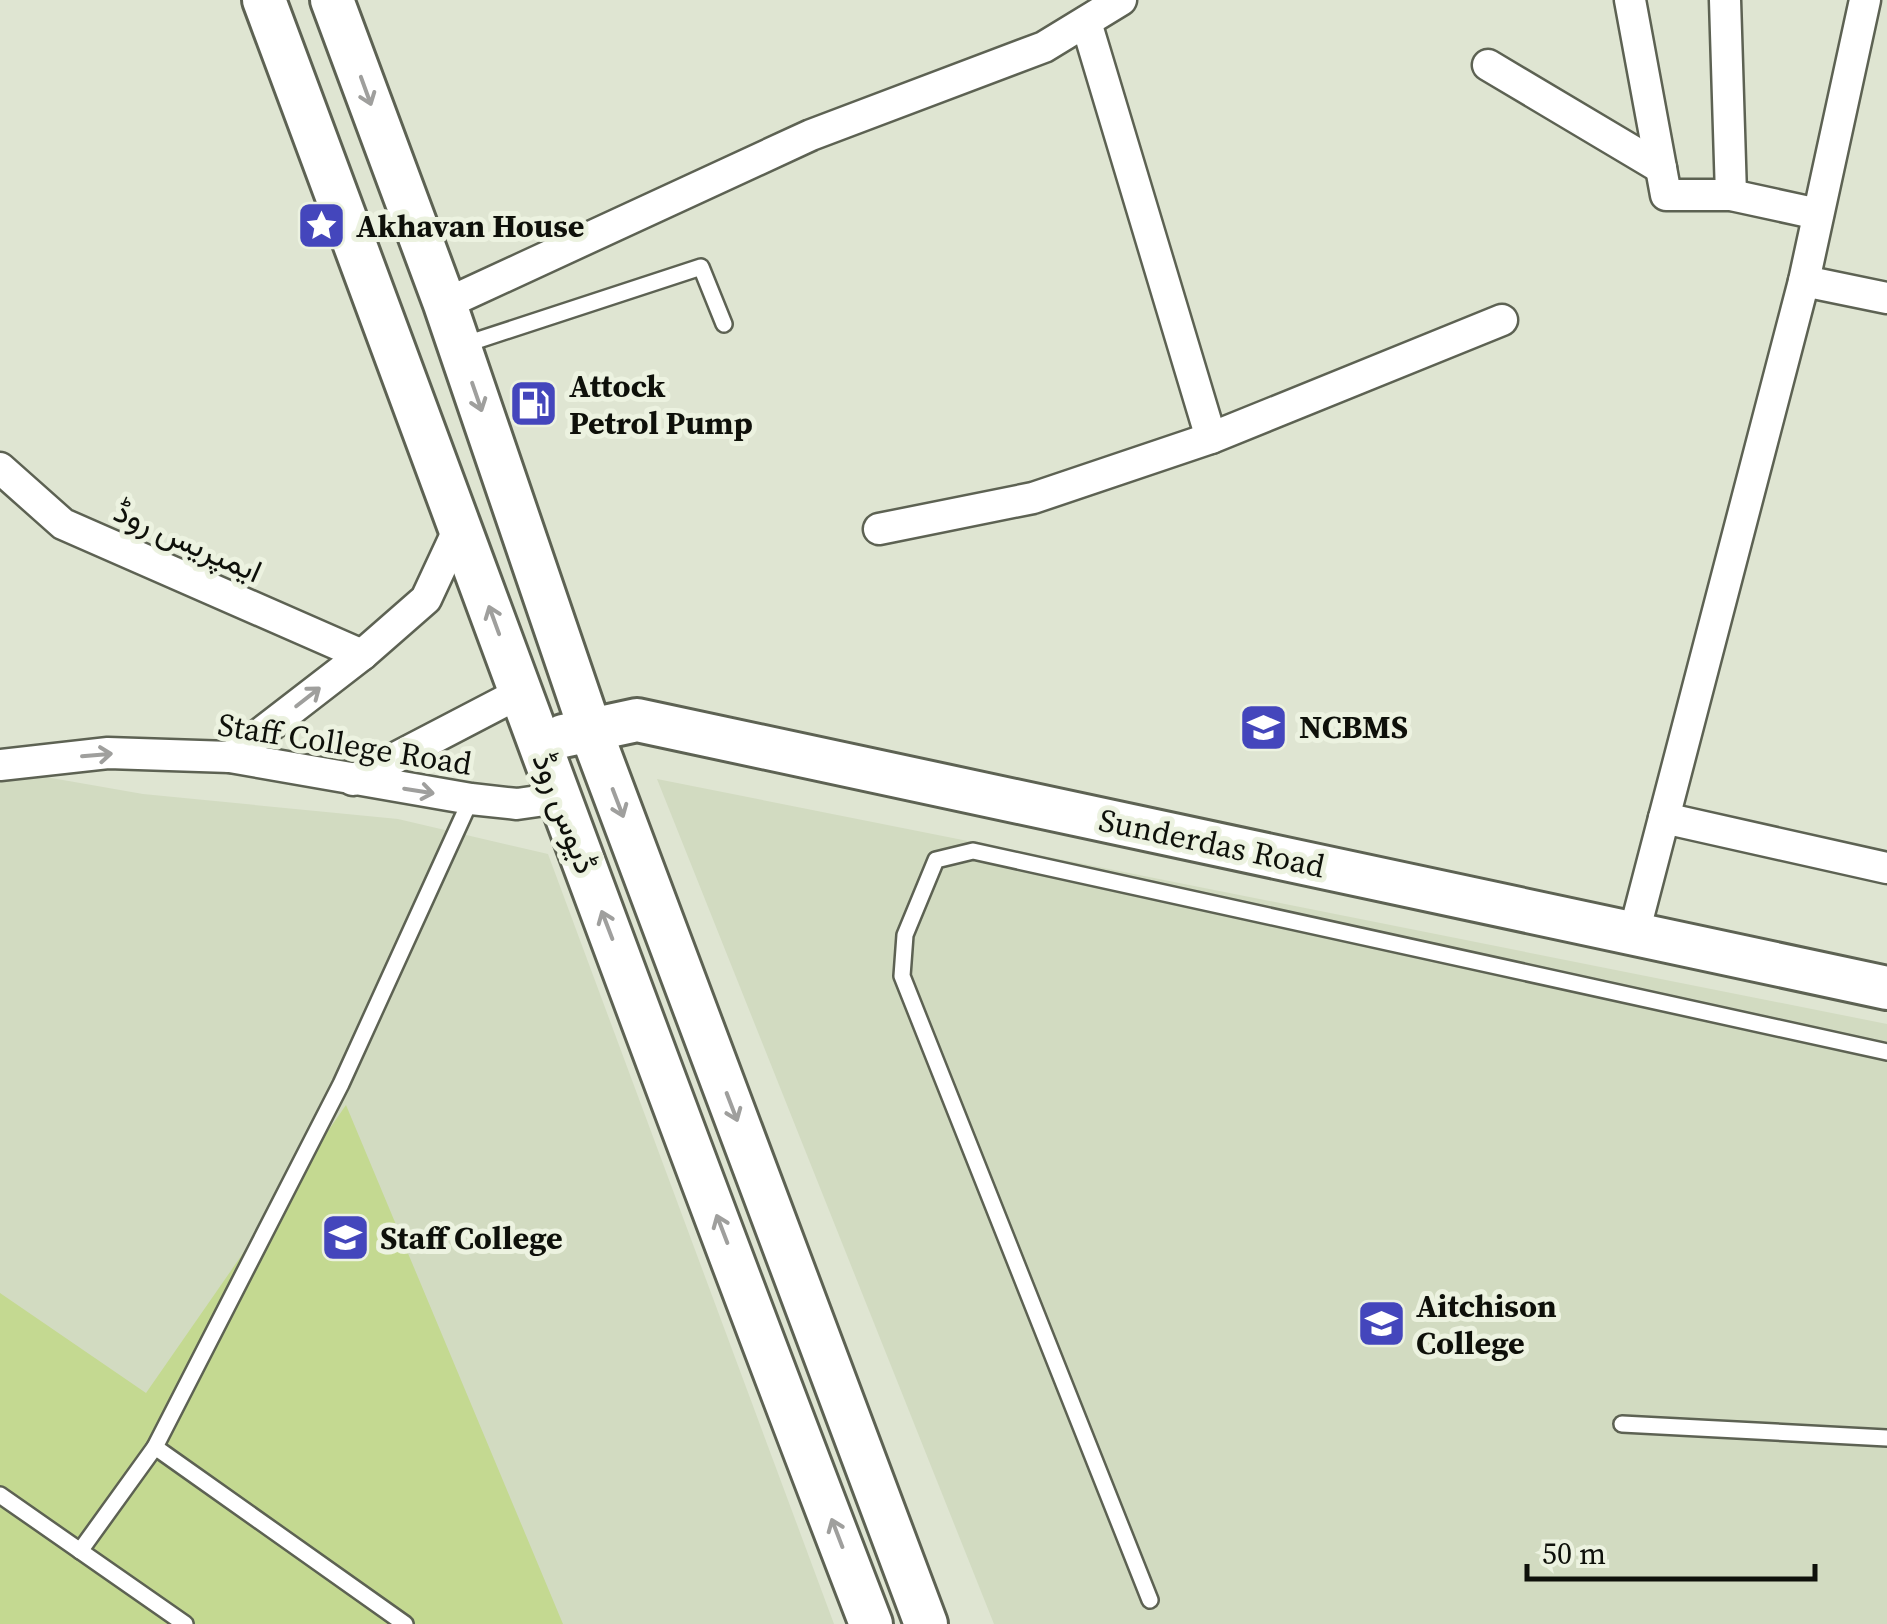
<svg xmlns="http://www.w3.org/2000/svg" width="1887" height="1624" viewBox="0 0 1887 1624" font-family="'Source Serif 4',Vazirmatn,serif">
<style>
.built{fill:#d2dbc1}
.green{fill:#c4d991}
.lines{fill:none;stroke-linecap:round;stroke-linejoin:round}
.service-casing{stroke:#5d6253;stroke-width:20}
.minor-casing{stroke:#5d6253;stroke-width:35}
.secondary-casing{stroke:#5d6253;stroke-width:48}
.service{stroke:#fff;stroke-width:15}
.minor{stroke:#fff;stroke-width:30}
.secondary{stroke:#fff;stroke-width:42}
.oneway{stroke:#9f9f9d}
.labels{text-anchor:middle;stroke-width:10;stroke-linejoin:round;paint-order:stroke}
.poi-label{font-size:32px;font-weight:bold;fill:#0e100a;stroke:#ecf2e0;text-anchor:start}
.street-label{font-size:32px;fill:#0e100a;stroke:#ecf2e0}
</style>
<rect width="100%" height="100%" fill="#dfe5d2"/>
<!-- built -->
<g class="built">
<polygon points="0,769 143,794 398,819 548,854 834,1624 0,1624"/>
<polygon points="657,779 1887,1024 1887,1624 994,1624"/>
</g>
<!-- green -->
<polygon class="green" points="346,1105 563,1624 0,1624 0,1293 146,1393"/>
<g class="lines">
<defs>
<g id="service">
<polyline points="463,345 701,267 724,324"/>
<polyline points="1622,1424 1887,1438"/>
<polyline points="155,1447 405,1624"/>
<polyline points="0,1495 185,1624"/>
<polyline points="80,1551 155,1447 341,1084 471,799"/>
<polyline points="1150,1600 902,976 905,935 936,860 973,851 1887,1052"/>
</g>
<g id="minor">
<polyline points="1630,0 1666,195 1731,195 1818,214"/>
<polyline points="1725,0 1731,195"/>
<polyline points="1086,22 1211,438"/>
<polyline points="1488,65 1661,168"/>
<polyline points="1804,281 1887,298"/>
<polyline points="445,304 811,135 1044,47 1121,0"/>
<polyline points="0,468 63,524 362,655"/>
<polyline points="879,529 1033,498 1211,438 1502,320"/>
<polyline points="230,757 362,655 426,599 460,526"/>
<polyline points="0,765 108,753 230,757 471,799 517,804 559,798"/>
<polyline points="353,780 520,693"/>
<polyline points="1664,818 1887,868"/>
<polyline points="1634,933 1804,281 1865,0"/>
</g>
<g id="secondary">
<path d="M264,0C466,541 663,1085 871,1624"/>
<polyline points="332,0 445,304 590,729 926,1624"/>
<polyline points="563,736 637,720 1887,988"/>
</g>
</defs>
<!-- service casing -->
<use href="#service" class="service-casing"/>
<!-- minor casing -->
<use href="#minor" class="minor-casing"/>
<!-- secondary casing -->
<use href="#secondary" class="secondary-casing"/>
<!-- service -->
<use href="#service" class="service"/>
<!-- minor -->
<use href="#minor" class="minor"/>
<!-- secondary -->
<use href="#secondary" class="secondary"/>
</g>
<!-- one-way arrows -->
<defs><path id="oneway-shaft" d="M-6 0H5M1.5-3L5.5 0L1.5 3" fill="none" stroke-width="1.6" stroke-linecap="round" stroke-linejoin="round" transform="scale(2.5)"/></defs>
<g class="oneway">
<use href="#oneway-shaft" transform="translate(366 91) rotate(70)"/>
<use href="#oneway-shaft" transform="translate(477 397) rotate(71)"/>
<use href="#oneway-shaft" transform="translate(494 620) rotate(-110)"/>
<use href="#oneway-shaft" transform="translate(308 697) rotate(-38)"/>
<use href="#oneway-shaft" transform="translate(97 755) rotate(-5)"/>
<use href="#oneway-shaft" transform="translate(419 791) rotate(9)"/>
<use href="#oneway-shaft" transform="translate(618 803) rotate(69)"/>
<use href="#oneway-shaft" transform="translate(607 925) rotate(-111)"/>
<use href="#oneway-shaft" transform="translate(732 1107) rotate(69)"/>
<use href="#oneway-shaft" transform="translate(722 1229) rotate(-111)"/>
<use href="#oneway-shaft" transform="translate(837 1533) rotate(-111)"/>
</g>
<!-- icons -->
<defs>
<symbol id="sight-square" viewBox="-11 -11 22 22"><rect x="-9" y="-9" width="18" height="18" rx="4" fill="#4446bc" stroke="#ecf2e0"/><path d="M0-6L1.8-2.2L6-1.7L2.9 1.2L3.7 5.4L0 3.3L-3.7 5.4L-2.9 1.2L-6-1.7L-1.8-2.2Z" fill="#fff"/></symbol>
<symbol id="fuel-square" viewBox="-11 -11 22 22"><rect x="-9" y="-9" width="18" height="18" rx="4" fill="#4446bc" stroke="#ecf2e0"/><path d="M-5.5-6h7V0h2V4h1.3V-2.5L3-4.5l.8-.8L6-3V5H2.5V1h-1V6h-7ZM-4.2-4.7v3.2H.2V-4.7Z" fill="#fff"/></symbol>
<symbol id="school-square" viewBox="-11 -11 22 22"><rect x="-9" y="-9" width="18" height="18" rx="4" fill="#4446bc" stroke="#ecf2e0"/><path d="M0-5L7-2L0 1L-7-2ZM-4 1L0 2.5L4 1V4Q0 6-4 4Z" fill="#fff"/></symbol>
<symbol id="university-square" viewBox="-11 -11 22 22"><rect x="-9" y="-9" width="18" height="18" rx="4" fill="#4446bc" stroke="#ecf2e0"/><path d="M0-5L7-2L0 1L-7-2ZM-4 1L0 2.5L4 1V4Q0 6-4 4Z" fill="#fff"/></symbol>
</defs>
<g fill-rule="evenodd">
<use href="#sight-square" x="294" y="198" width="55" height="55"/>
<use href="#fuel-square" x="506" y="376" width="55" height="55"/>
<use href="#school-square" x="1236" y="700" width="55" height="55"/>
<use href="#university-square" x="318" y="1210" width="55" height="55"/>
<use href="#university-square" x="1354" y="1296" width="55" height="55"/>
</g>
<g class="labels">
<!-- poi labels -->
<g class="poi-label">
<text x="356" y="237">Akhavan House</text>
<text x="569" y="397">Attock<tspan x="569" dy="37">Petrol Pump</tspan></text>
<text x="1299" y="738">NCBMS</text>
<text x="380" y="1249">Staff College</text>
<text x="1416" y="1317">Aitchison<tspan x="1416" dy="37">College</tspan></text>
</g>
<!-- street labels -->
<g class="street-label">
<text transform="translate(188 541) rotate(24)" y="11">ایمپریس روڈ</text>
<text transform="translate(345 744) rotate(9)" y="11">Staff College Road</text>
<text transform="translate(565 813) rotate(69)" y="11">ڈیوس روڈ</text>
<text transform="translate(1212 843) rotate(12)" y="11">Sunderdas Road</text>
</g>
</g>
<!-- scale -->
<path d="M1527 1564v15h288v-15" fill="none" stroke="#0e100a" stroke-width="5"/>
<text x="1542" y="1564" font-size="30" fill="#0e100a" stroke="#ecf2e0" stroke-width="8" paint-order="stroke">50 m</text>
</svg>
